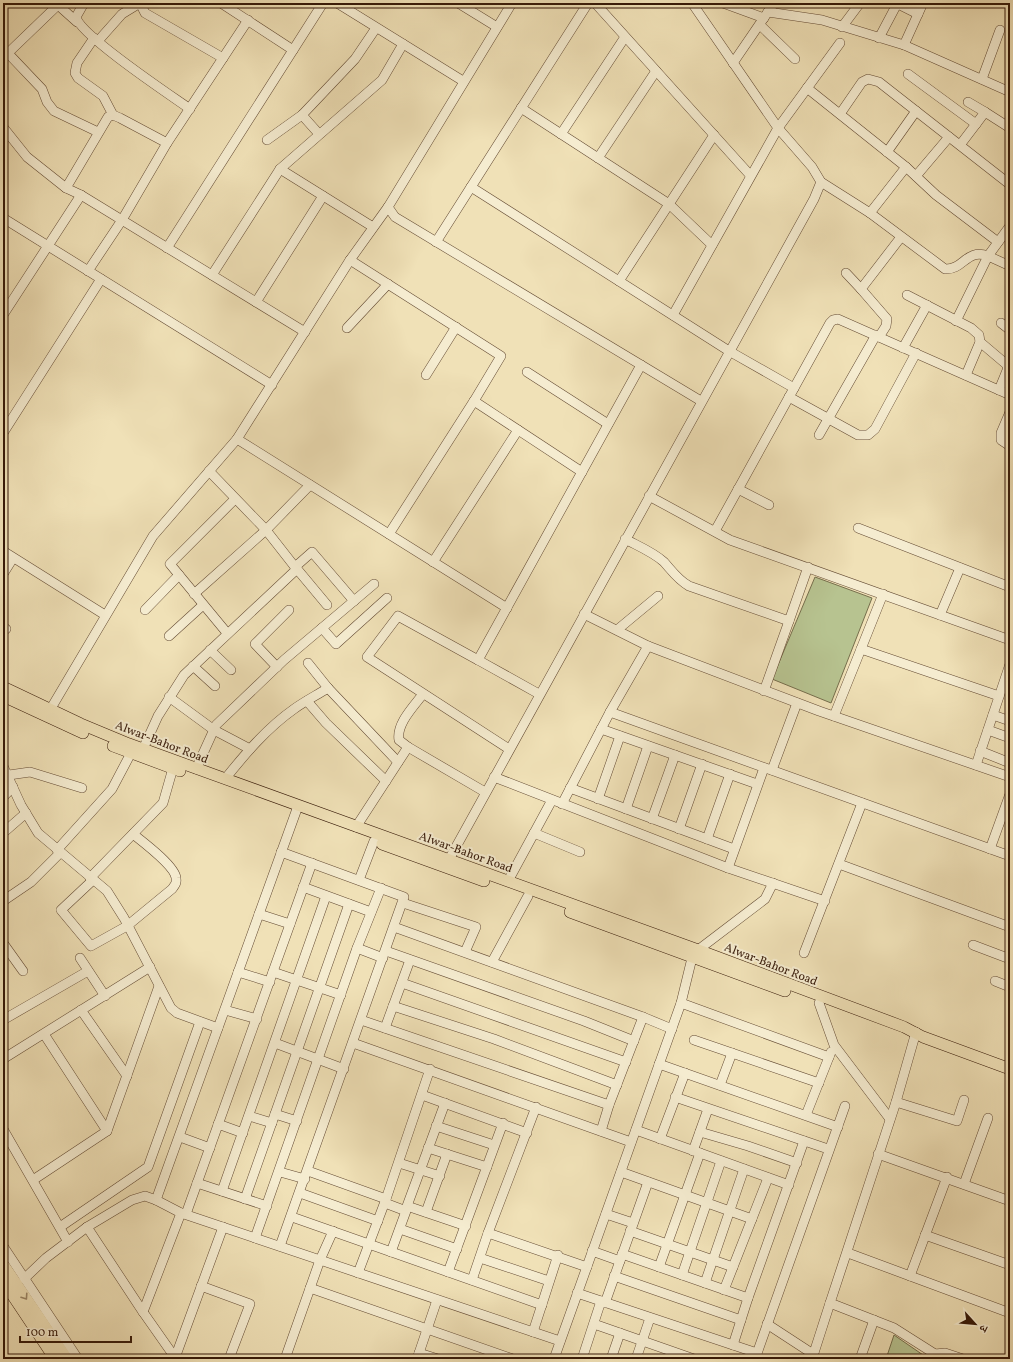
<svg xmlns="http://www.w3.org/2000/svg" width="1013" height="1362" viewBox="0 0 1013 1362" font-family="Vollkorn,'Noto Serif Devanagari',serif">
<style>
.park{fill:#b7c390;stroke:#766e4c}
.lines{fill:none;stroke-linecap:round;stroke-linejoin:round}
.minor-casing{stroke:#644b34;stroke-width:10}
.major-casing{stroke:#361908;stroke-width:12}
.minor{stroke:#f5ecd0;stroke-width:9}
.major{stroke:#f0e1b7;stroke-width:11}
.oneway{stroke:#9c8768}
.labels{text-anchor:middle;stroke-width:4;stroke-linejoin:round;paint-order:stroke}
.street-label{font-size:12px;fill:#361908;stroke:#f5ecd0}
</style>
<rect width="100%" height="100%" fill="#f0e1b7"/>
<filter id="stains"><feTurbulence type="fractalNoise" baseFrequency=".005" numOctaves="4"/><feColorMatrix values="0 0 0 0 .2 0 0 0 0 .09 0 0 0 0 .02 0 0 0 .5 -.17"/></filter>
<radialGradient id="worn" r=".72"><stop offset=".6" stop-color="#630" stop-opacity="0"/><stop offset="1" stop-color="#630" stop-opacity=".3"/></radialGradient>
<!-- park -->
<g class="park">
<polygon points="815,577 872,598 831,703 772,679"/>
<polygon points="894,1335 926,1357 925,1359 886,1359"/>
</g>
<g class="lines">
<defs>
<g id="minor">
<path d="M84,3L76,17C80,35 170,95 190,109"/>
<polyline points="140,3 145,13 223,58"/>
<polyline points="221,3 293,50"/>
<polyline points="337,3 463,81"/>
<polyline points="458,3 497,27"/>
<polyline points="512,3 388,207 395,217 701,401"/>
<polyline points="595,3 750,175"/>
<polyline points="723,3 764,18"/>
<polyline points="896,3 918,14"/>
<polyline points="58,5 77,22"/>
<polyline points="768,12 822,20 904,45 1010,92"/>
<polyline points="760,25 795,59"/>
<polyline points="842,27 860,3"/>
<polyline points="94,38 77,63 75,73 78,78 103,96 113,115"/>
<polyline points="879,38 897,4"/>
<polyline points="98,41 122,14 140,3"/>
<polyline points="904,45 923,3"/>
<polyline points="3,48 42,89 47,102 54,111 98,132"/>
<polyline points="8,53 60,3"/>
<polyline points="733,63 774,3"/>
<polyline points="908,74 976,124 985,112 1010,128"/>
<polyline points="982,79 1000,30"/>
<polyline points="807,88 906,167 936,195 998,242"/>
<polyline points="968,102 985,112"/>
<polyline points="521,108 669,204 712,245"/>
<polyline points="916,111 1008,183"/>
<polyline points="840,114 862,82 868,79 879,82 916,111 887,152"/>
<polyline points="302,115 319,134"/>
<polyline points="3,127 27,157 66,188"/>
<polyline points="561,134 625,37"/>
<polyline points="267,140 302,115 355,59 376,28"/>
<polyline points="167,143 120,118 113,115 108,117 66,188 81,195 305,332"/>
<polyline points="960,145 976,124"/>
<polyline points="598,158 656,71"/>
<polyline points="280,169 373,227"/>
<polyline points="916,176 949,137"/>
<path d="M821,182L870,213L945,269C964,270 966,248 988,256L956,321"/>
<polyline points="471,187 729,351 794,388"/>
<polyline points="870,213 906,167"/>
<polyline points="3,218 272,385"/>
<polyline points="1010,226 988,256 1010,266"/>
<polyline points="436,242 588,3"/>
<polyline points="167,248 323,3"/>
<polyline points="350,260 501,356 474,401 582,472"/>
<polyline points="88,271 122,220 167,143 248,20"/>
<polyline points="846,273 861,289"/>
<polyline points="212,275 280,169 382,80 403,44"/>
<polyline points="619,281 714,135"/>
<polyline points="907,295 971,328 979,335 980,342 966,375"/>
<polyline points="256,302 323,196"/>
<polyline points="3,315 81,195"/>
<polyline points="673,315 778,128 840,43"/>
<polyline points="1001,323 1010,330"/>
<polyline points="347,328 388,284"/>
<polyline points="879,337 886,326 887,319 861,289 901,237"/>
<polyline points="980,342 1006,364 1008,368 999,390"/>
<polyline points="903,348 927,305"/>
<polyline points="527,372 608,424"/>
<polyline points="426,375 456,327"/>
<polyline points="789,397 858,435 868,435 875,429 916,353"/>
<polyline points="1010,412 1001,433 1001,440 1010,446"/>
<polyline points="3,433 101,279"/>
<polyline points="819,435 876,335"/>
<polyline points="237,439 507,608"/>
<polyline points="209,471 266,530 295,567 312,552 354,601"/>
<polyline points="738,489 769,505"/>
<polyline points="649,496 730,540 1010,640"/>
<polyline points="858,528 1010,587"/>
<polyline points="715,531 830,323 833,320 838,319 1010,395"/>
<polyline points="389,534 474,401"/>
<path d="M625,539C638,546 653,552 664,562C672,571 678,580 689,586L789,621L808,567"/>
<polyline points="3,551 105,615"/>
<polyline points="433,562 518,430"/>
<polyline points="3,574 13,558"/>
<polyline points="194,594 266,530 310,485"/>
<polyline points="145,610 179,575"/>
<polyline points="584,614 648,646 819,711 1010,777"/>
<polyline points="940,615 960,568"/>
<polyline points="3,627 6,629"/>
<polyline points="322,628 336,644 387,598"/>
<polyline points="617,630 658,596"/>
<polyline points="227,633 170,564 235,499"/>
<polyline points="169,636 203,605"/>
<polyline points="861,649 883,594"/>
<polyline points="210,650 231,670"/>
<polyline points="478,660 398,616 367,657 509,749"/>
<polyline points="308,663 328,688 398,762"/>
<polyline points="193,666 215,686"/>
<polyline points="277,667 255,644 289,610"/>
<polyline points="764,691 789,621"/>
<polyline points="539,694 478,660 641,365"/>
<polyline points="169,697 214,730 250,749"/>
<polyline points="307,701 326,723 386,781"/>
<polyline points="50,710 153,536 237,439 350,260 388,207"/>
<polyline points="610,712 1010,856"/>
<polyline points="993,715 1010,721"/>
<polyline points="834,716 861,649 999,696"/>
<polyline points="601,729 757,784"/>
<polyline points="988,730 1010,738"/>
<polyline points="408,747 485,792"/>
<polyline points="143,749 158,716 184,675 297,569 327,605"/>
<polyline points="980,751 1010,763"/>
<polyline points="976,765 1010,664"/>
<polyline points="3,766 21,805 38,833 107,891 124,918 171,1008 177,1013 218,1028"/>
<polyline points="196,769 216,725 284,660 374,584"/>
<polyline points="772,770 797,703"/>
<polyline points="9,775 30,772 82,788"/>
<polyline points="494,777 728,868 825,901"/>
<path d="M225,779C245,754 267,728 294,709C305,701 317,695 328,688"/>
<polyline points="570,788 734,849"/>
<polyline points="3,797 13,787"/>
<polyline points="598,799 620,736"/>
<polyline points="562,804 610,712 648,646"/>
<polyline points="626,809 648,746"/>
<polyline points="652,819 675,755"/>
<path d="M356,827L408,747L399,740C396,724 414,706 423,694"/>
<polyline points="679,829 702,764"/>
<polyline points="3,833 26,813"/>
<polyline points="534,833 580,852"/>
<polyline points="707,839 730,774"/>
<polyline points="990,849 1010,794"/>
<polyline points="57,850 112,789 131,753"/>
<polyline points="839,864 1010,927"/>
<polyline points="446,865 814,199 821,182 812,167 778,128 692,3"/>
<polyline points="728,868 764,768"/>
<polyline points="90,878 163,803 173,768"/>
<path d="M93,880L61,910L91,946L127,926L172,889C175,885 177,883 176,878C175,866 143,842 133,834"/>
<polyline points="359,880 374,841"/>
<polyline points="508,881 552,800"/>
<polyline points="303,887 371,912"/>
<polyline points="3,901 31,882 60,853"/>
<polyline points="403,903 476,927 465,952"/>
<polyline points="259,914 290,924"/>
<polyline points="394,927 643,1017 672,1029"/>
<polyline points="3,943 23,971"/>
<polyline points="973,945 1010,959"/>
<polyline points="357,948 383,958"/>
<polyline points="386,951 584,1021 634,1041"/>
<polyline points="804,953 862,803"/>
<polyline points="80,958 105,996"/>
<polyline points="492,962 528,896"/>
<polyline points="238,972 270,982"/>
<polyline points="273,972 341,995"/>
<polyline points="995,981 1010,987"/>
<polyline points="402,983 626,1062"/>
<polyline points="681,1003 829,1057"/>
<polyline points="819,1003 834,1045 890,1119"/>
<polyline points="393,1006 494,1039 617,1085"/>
<polyline points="81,1010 127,1076"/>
<polyline points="225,1010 257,1019"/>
<polyline points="3,1020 88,971"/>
<polyline points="361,1020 609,1105"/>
<polyline points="385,1028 410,960"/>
<polyline points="916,1032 896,1102 830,1303 894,1328 935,1354 933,1359"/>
<polyline points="44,1034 107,1131"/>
<polyline points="694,1040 819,1083"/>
<polyline points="275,1043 344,1069"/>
<polyline points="353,1043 631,1142"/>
<polyline points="3,1059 150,967"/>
<polyline points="659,1064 838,1127"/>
<polyline points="720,1085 732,1053"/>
<polyline points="422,1095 527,1133"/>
<polyline points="675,1097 828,1149"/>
<polyline points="896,1102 957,1121 964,1100"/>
<polyline points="445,1103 407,1206 466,1226"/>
<polyline points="275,1114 297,1121"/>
<polyline points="806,1115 831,1052"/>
<polyline points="249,1116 272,1123"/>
<polyline points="218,1124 243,1133"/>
<polyline points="436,1126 494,1145"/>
<polyline points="3,1129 68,1242"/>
<polyline points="636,1130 789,1185"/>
<polyline points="601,1131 609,1105 643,1017"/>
<polyline points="700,1132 748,1146 797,1163"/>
<polyline points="180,1137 210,1148"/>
<polyline points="660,1139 685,1073"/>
<polyline points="428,1148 487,1167"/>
<polyline points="693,1151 708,1109"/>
<polyline points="878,1154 1010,1201"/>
<polyline points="399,1163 440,1176"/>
<polyline points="308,1171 386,1199"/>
<polyline points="280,1172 305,1179"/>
<polyline points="621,1172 752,1219"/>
<polyline points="33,1180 107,1131 159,986"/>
<polyline points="197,1183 267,1206"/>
<polyline points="964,1184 988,1118"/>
<polyline points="222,1191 326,896"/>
<polyline points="300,1193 378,1221"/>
<polyline points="245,1199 349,904"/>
<polyline points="156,1200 181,1213 560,1341"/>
<polyline points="385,1203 406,1211 391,1252"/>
<polyline points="426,1212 447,1154"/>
<polyline points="186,1214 312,863"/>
<polyline points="606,1214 633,1223"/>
<polyline points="292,1217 542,1305"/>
<polyline points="60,1227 148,1167 200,1022"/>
<polyline points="87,1227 143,1312 176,1359"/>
<polyline points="400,1229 457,1249"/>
<polyline points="630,1231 733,1267"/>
<polyline points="488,1233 587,1267"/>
<polyline points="925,1235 1010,1265"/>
<polyline points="255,1238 357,948 381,888"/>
<polyline points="3,1246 78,1359"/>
<polyline points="280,1246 404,897 281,852"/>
<polyline points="592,1251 620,1261"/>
<polyline points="848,1253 1010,1313"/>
<polyline points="622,1254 748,1298"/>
<polyline points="480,1258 549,1281"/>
<polyline points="659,1267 700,1153"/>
<polyline points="448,1272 503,1123"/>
<polyline points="358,1273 386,1199 430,1069"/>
<polyline points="682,1275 721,1161"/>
<polyline points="614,1276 741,1320"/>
<polyline points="910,1276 947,1177"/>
<polyline points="24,1279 46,1258 87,1227 132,1200 145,1196 156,1200 298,806"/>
<polyline points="472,1280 488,1233 536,1107"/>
<polyline points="705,1283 744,1169"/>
<polyline points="201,1286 250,1304 229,1359"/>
<polyline points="310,1288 513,1359"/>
<polyline points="724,1290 768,1178"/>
<polyline points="577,1293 757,1353"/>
<polyline points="605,1303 648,1182"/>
<polyline points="143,1312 181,1213"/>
<polyline points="594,1324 694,1359"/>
<polyline points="767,1324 813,1354"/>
<polyline points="533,1332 558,1255"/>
<polyline points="733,1345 748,1298 804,1141"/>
<polyline points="419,1353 438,1359"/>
<polyline points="935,1354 945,1353 963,1359"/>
<polyline points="3,1358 4,1359"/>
<polyline points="175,1358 223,1227"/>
<polyline points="285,1359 320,1260 333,1231"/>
<polyline points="417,1359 437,1300"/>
<polyline points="554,1359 681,1003 692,958 698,950 765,899 773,883"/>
<polyline points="582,1359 601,1301"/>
<polyline points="611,1359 620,1333"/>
<polyline points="636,1359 650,1318"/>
<polyline points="755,1359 845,1106"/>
<polyline points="812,1359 830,1303"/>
<polyline points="860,1359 874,1320"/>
</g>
<g id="major">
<polyline points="3,687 81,724 129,744 698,950 904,1027 923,1037 1010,1069"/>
<polyline points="3,696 83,733"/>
<polyline points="113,746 180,771"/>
<polyline points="382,844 484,881"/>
<polyline points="570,912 785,991"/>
<polyline points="3,1264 67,1359"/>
<polyline points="3,1281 55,1359"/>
</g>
</defs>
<!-- minor casing -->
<use href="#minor" class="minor-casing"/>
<!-- major casing -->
<use href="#major" class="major-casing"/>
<!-- minor -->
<use href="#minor" class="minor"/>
<!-- major -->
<use href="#major" class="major"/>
</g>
<!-- one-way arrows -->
<defs><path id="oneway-chevron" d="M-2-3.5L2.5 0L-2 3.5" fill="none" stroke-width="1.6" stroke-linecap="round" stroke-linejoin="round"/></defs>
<use class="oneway" href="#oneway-chevron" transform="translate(25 1297) rotate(56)"/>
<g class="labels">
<!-- street labels -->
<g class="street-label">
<text transform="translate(162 742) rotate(21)" y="4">Alwar-Bahor Road</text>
<text transform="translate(466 852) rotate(20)" y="4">Alwar-Bahor Road</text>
<text transform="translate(771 964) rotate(21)" y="4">Alwar-Bahor Road</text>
</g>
</g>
<!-- margin -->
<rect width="1013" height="1362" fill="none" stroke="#f0e1b7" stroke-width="16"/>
<rect x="4" y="4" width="1005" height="1354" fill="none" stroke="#361908" stroke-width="2"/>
<rect x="8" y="8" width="997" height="1346" fill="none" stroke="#361908"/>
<!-- north arrow -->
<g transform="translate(975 1324) rotate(117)" stroke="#f5ecd0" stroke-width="3" paint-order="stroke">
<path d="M0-3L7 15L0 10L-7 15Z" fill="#361908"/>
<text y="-6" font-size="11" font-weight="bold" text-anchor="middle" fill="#361908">उ</text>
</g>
<!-- scale -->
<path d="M20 1336v6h111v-6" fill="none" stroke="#361908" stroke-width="2"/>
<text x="26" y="1336" font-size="12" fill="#361908" stroke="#f5ecd0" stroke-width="3" paint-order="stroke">100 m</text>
<rect width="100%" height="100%" filter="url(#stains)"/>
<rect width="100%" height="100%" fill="url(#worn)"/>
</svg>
